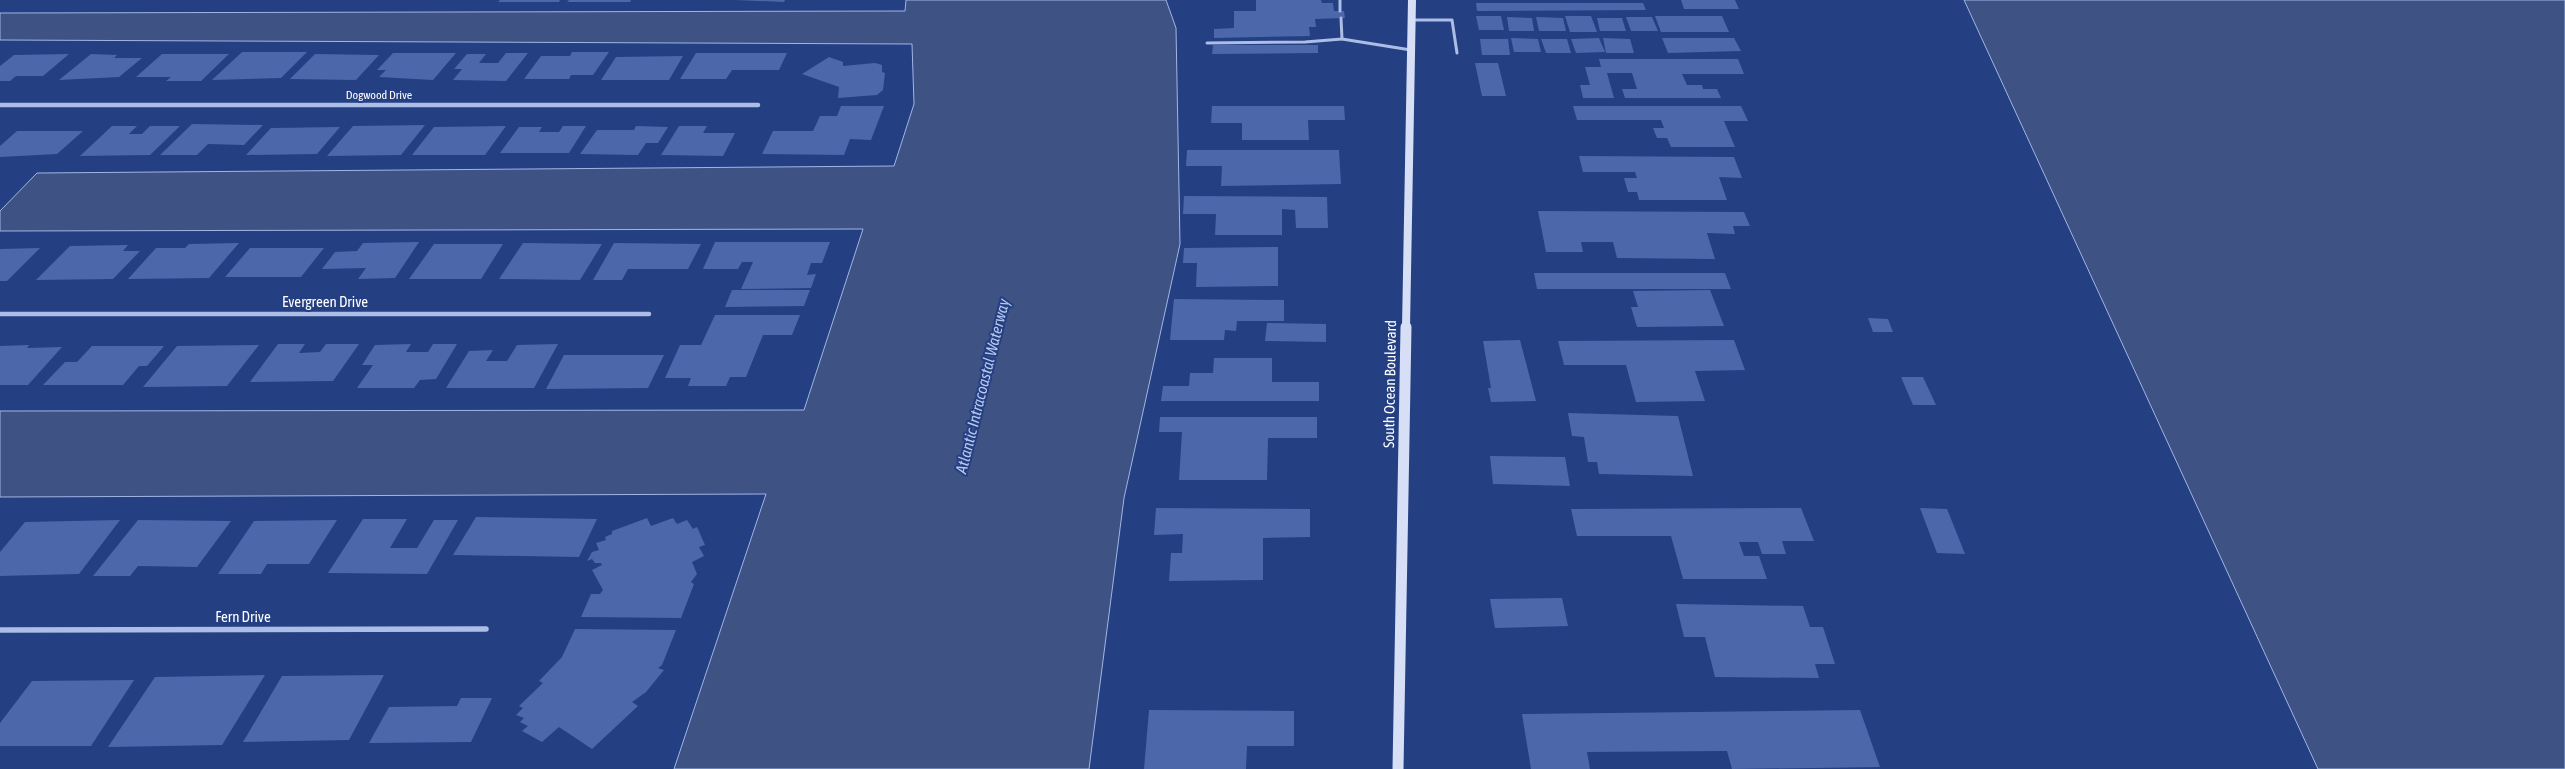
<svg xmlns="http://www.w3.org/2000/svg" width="2565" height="769" viewBox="0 0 2565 769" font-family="'Asap Condensed',sans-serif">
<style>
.water{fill:#3f5284;stroke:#a0b6e8}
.building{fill:#4c68ab}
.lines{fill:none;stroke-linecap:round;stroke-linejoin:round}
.lane{stroke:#acbee7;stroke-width:3}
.street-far1{stroke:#acbee7;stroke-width:4.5}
.street{stroke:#acbee7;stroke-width:5.5}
.secondary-far1{stroke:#d6dff6;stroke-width:8}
.secondary{stroke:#d6dff6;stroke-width:11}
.labels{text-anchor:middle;stroke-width:4;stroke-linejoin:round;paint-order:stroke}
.far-street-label{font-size:12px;fill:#fff;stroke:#243f82}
.street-label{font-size:15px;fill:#fff;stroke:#243f82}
.water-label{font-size:16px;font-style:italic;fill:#b7c8ef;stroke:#243f82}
</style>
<rect width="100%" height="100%" fill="#243f82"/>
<!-- water -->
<g class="water">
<polygon points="906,0 1166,0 1176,28 1180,244 1124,498 1089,769 674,769 766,494 0,497 0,411 804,410 863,229 0,231 0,211 37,173 894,166 914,104 912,44 0,40 0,13 905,11"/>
<polygon points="1964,0 2565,0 2565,769 2318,769"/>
</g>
<!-- building -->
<g class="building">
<polygon points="500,0 560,0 559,2 498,2"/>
<polygon points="569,0 631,0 630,2 567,2"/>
<polygon points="735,0 785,0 784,2"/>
<polygon points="1256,0 1321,0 1322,3 1333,3 1334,11 1344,11 1345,18 1315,19 1316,27 1309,27 1310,36 1214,38 1214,29 1234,28 1234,11 1256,11"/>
<polygon points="1681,0 1735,0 1739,9 1684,9"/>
<polygon points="1476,3 1643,3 1646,10 1477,11"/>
<polygon points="1476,16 1501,16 1504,30 1479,30"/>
<polygon points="1565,16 1591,16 1597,32 1570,32"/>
<polygon points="1655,16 1722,16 1729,32 1661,32"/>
<polygon points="1507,17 1532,18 1534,31 1509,31"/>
<polygon points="1536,17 1563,18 1566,31 1539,31"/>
<polygon points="1626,17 1652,17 1658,31 1631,31"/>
<polygon points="1597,18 1622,18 1626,31 1600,31"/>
<polygon points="1511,38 1538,39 1541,52 1514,52"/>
<polygon points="1599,38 1605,52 1576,53 1571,39"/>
<polygon points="1603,38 1630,39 1634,53 1606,53"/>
<polygon points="1662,38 1734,38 1741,51 1668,53"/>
<polygon points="1480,39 1508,39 1510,55 1482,55"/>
<polygon points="1541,39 1567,39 1571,53 1546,53"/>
<polygon points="1213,45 1318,45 1318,53 1212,54"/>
<polygon points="242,52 307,52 281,78 212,80"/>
<polygon points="572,52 609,52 593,75 571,75 569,79 524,79 541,56 570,56"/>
<polygon points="393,53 456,53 433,80 379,77 386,70 377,70"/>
<polygon points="506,53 528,53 506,81 453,80 462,69 454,69 467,54 486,54 479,63 498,63"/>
<polygon points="696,53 787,53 779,70 732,70 726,79 680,79"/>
<polygon points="69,54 43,76 16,76 10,81 0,81 0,66 14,55"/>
<polygon points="91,54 117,55 114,58 142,58 119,77 59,80"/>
<polygon points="162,54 229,54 201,81 166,81 171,77 136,77"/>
<polygon points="315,54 379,55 356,80 290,79"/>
<polygon points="683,56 669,80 601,80 616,57"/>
<polygon points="829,57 843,62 843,66 875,63 882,65 882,72 885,73 883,90 877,95 838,98 839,87 802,74"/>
<polygon points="1599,59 1738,59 1744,74 1682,74 1687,85 1702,85 1703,89 1717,89 1721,98 1625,98 1622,89 1637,89 1632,73 1607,73 1614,98 1583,98 1580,85 1590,85 1585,67 1601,67"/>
<polygon points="1475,63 1498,63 1506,96 1482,96"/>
<polygon points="841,106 884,106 871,140 850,139 844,155 762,154 773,131 813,131 820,116 837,116"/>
<polygon points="1212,106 1344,106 1345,120 1308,120 1309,140 1242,140 1242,123 1211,123"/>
<polygon points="1573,106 1741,106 1748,121 1724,121 1735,147 1671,147 1667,138 1657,138 1653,128 1664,128 1661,120 1577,120"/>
<polygon points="192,124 263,125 244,145 208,144 197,155 160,155"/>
<polygon points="425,125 401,155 327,156 353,126"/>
<polygon points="112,126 137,126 129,134 142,134 150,126 180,126 150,155 80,156"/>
<polygon points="506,126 485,155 412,155 434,127"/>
<polygon points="563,126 586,126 569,153 500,153 519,127 542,127 539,132 559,132"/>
<polygon points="636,126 668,127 658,143 646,143 638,155 580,154 597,130 634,130"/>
<polygon points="679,126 707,126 703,133 735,133 723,156 661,155"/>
<polygon points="340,127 317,154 246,155 271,128"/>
<polygon points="17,131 83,131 57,154 0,157 0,146"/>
<polygon points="1187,150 1339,150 1341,184 1221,186 1222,166 1186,166"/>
<polygon points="1579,156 1734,157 1742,178 1719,177 1727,200 1639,200 1637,192 1628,192 1624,178 1637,178 1635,172 1583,172"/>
<polygon points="1184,196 1327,197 1328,228 1296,228 1295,210 1282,209 1282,235 1215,235 1216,214 1183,214"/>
<polygon points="1538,211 1744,212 1750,226 1733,226 1735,234 1707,233 1715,259 1617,258 1613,242 1581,242 1583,252 1546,252"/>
<polygon points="419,242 395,278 358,279 366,268 322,269 335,252 357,251 363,243"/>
<polygon points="715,242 830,242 822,263 811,263 807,275 816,274 811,288 741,289 753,262 742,262 738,269 703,269"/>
<polygon points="239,243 209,278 128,279 156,248 185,248 189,244"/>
<polygon points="523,243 602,244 580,280 499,279"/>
<polygon points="614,243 701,244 688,269 628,269 622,280 593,280"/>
<polygon points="434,244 503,244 481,279 409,279"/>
<polygon points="128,245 123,251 140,251 113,279 36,280 70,246"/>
<polygon points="1278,247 1278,286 1196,287 1197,263 1183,263 1184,248"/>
<polygon points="40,248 7,281 0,281 0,249"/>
<polygon points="250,248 324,248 301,277 225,277"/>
<polygon points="1534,273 1725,273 1731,289 1537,289"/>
<polygon points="732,290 810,290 804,306 725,307"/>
<polygon points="1710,290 1724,326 1637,327 1631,307 1638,307 1633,291"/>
<polygon points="1174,299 1284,300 1284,321 1237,321 1236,331 1225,330 1224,340 1170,340"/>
<polygon points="715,315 800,315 792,335 763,335 746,377 730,377 726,386 688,386 691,378 665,378 680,345 701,345"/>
<polygon points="1868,318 1888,319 1893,332 1873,332"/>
<polygon points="1267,323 1326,324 1326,342 1265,341"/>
<polygon points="1520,340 1536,401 1491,402 1488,388 1491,388 1483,341"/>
<polygon points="1734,340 1745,370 1695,371 1705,401 1636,402 1626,365 1564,365 1558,341"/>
<polygon points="278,344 305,344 299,353 320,352 326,344 359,344 333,381 250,382"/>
<polygon points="411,344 406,352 428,352 433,344 457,344 436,379 420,380 414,388 357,388 373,365 362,365 375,345"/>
<polygon points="558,344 534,388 446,388 469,351 493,350 486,361 507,361 517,345"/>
<polygon points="29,345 27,348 62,347 28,385 0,385 0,346"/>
<polygon points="259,345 227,386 143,387 177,346"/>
<polygon points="92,346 164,346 147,366 139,366 123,385 43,385 65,362 77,362"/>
<polygon points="564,355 664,355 648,388 546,389"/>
<polygon points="1214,358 1272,358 1272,382 1319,382 1319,401 1161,401 1163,386 1189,386 1190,373 1213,373"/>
<polygon points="1901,377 1923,377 1936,405 1913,405"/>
<polygon points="1568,413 1678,416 1693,476 1599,474 1597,462 1588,462 1584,437 1572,436"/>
<polygon points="1160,417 1317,417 1317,438 1268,438 1267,480 1179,480 1182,432 1159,432"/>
<polygon points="1490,456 1565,457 1570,486 1493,484"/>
<polygon points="1156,508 1310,509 1310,537 1263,538 1263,580 1169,581 1171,553 1182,553 1183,534 1154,535"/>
<polygon points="1801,508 1814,541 1782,541 1786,554 1762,554 1758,542 1739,542 1744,556 1759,556 1767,579 1683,579 1671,536 1577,536 1571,509"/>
<polygon points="1920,508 1947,509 1965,554 1937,553"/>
<polygon points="476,517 597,519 579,557 453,555"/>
<polygon points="647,518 651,526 673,518 677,524 687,520 693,529 697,527 705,545 699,547 704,556 692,562 697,574 691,582 694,584 681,618 581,617 591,594 600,594 603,590 592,570 602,565 601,563 595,563 592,559 587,561 592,552 599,550 596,543 606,540 605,537 612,534 612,531"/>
<polygon points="363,519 407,519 390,548 417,548 434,520 458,520 427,574 328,573"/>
<polygon points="120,520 79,574 0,576 0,552 25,522"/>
<polygon points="138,520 231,521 197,567 138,566 130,576 93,576"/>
<polygon points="337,520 309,564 267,564 261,574 218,574 254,521"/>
<polygon points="1562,598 1568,626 1495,628 1490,599"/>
<polygon points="1676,604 1803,606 1810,627 1823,627 1835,664 1815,664 1819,678 1715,677 1705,637 1684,637"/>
<polygon points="575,629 676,630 662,665 658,668 664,670 646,692 632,702 638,706 592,749 559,727 542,742 522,731 528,726 520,722 524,718 516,715 523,708 519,706 543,683 539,681 562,657"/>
<polygon points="265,675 222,745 108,747 155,677"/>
<polygon points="384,675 349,740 243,742 282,676"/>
<polygon points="134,680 91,746 0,746 0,723 32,681"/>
<polygon points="461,698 492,698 471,742 369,743 389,707 457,706"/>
<polygon points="1149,710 1294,711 1294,746 1247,746 1246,769 1144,769"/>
<polygon points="1860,710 1880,767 1732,769 1727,751 1587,752 1590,769 1531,769 1522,714"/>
</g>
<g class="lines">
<!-- lane -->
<g class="lane">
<polyline points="1340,0 1340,11"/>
<polyline points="1341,18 1342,39 1411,50"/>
<polyline points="1412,20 1452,20 1457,53"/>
<polyline points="1207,43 1305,42 1342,39"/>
</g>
<!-- street-far1 -->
<g class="street-far1">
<polyline points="0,105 758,105"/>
<polyline points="0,314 649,314"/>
</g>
<!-- street -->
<polyline class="street" points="0,630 486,629"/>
<!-- secondary-far1 -->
<polyline class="secondary-far1" points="1406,328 1412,0"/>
<!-- secondary -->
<polyline class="secondary" points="1398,769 1406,327"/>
</g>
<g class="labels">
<!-- far-street labels -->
<g class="far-street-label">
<text x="379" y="99">Dogwood Drive</text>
</g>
<!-- street labels -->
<g class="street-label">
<text x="325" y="307">Evergreen Drive</text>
<text transform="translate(1390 384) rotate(-89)" y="5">South Ocean Boulevard</text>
<text x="243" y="622">Fern Drive</text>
</g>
<!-- water labels -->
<g class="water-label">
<text transform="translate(982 386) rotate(-76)" y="6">Atlantic Intracoastal Waterway</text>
</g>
</g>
</svg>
